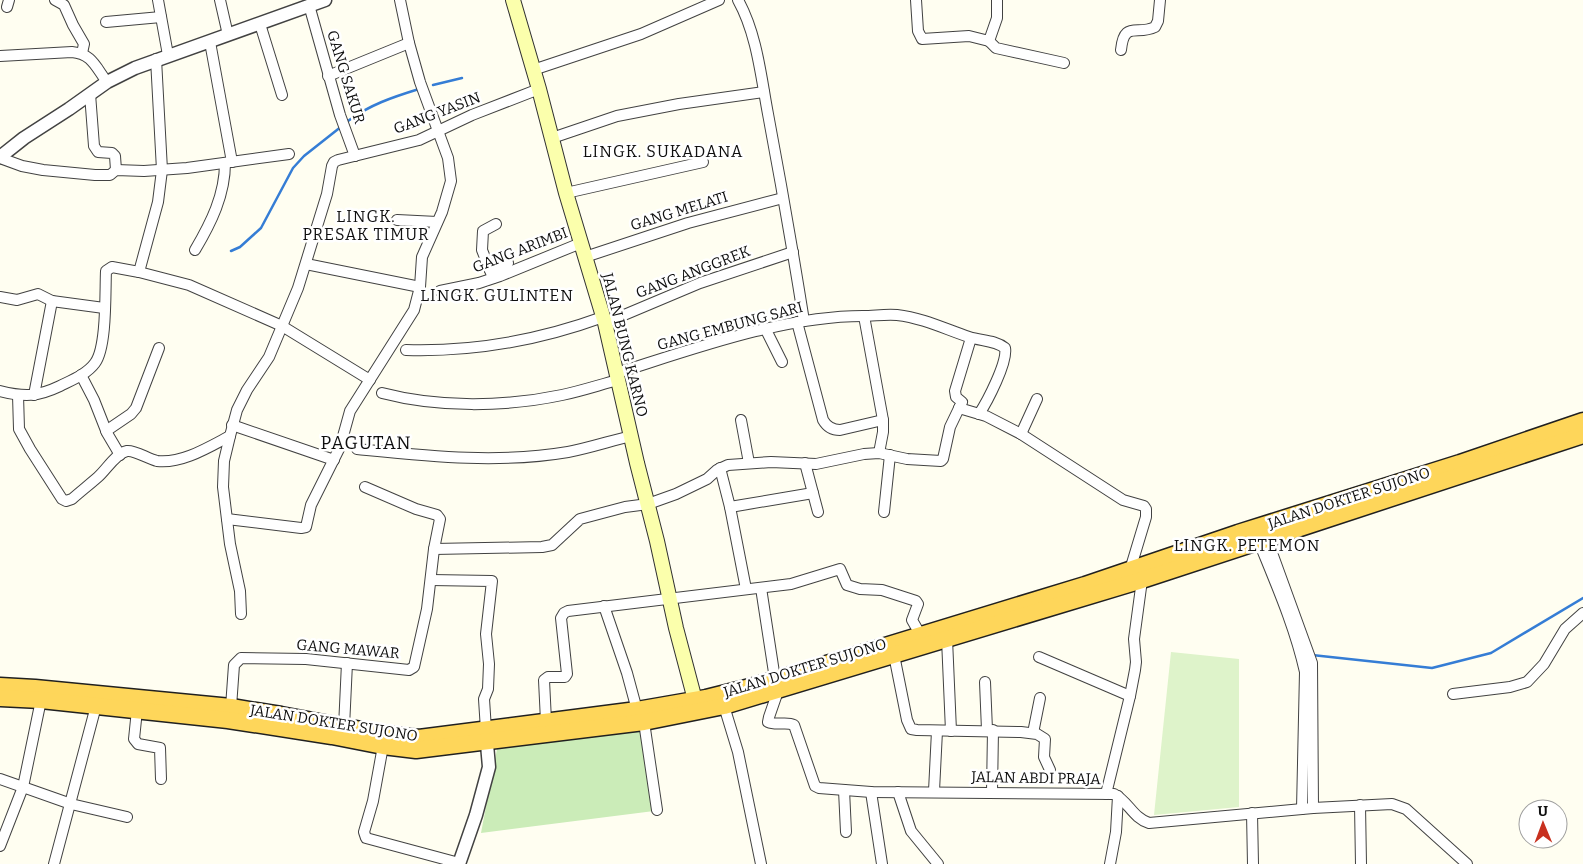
<svg xmlns="http://www.w3.org/2000/svg" width="1583" height="864" viewBox="0 0 1583 864" font-family="Bitter,serif">
<style>
.green{fill:#cbecb8}
.pitch{fill:#def3ca}
.lines{fill:none;stroke-linecap:round;stroke-linejoin:round}
.stream{stroke:#357dd5;stroke-width:2.5}
.minor-casing{stroke:#424242;stroke-width:12}
.tertiary-casing{stroke:#424242;stroke-width:15}
.secondary-casing{stroke:#313131;stroke-width:16}
.trunk-casing{stroke:#202020;stroke-width:19}
.minor{stroke:#fff;stroke-width:10}
.tertiary{stroke:#fff;stroke-width:12}
.secondary{stroke:#fbffac;stroke-width:14}
.trunk{stroke:#fed65a;stroke-width:16}
.labels{text-anchor:middle;stroke-width:5;stroke-linejoin:round;paint-order:stroke}
.street-label{font-size:15px;fill:#0f0f0f;stroke:#fff}
.neighbourhood-label{font-size:16px;letter-spacing:1px;fill:#0f0f0f;stroke:#fff}
.quarter-label{font-size:18px;letter-spacing:1px;fill:#0f0f0f;stroke:#fff}
</style>
<rect width="100%" height="100%" fill="#fffef1"/>
<!-- green -->
<polygon class="green" points="642,729 654,811 481,833 497,749"/>
<!-- pitch -->
<polygon class="pitch" points="1171,652 1239,659 1239,807 1154,815"/>
<g class="lines">
<!-- stream -->
<g class="stream">
<polyline points="433,85 462,78"/>
<path d="M348,121C369,105 393,97 419,89"/>
<polyline points="231,251 240,247 261,228 293,168 304,156 342,126"/>
<polyline points="1312,655 1432,668 1491,653 1583,598"/>
</g>
<defs>
<g id="minor">
<polyline points="55,0 64,5 73,25 84,44 82,53"/>
<polyline points="158,0 168,55"/>
<polyline points="220,0 228,35"/>
<path d="M738,0C757,34 761,77 768,114C781,183 793,252 804,321"/>
<polyline points="916,0 918,31 922,39 969,36 989,41 997,18 997,0"/>
<polyline points="309,5 340,115 355,156"/>
<polyline points="7,7 9,0"/>
<polyline points="106,22 161,17"/>
<polyline points="260,24 282,95"/>
<polyline points="989,41 996,48 1064,63"/>
<polyline points="210,42 232,162"/>
<path d="M1121,50C1124,20 1137,36 1155,27L1158,21L1160,0"/>
<path d="M0,56L72,52C92,54 95,66 107,82"/>
<polyline points="533,70 641,34 719,0"/>
<polyline points="328,76 409,43"/>
<polyline points="90,94 94,146 98,152 112,153 115,156 116,170"/>
<polyline points="552,138 617,116 679,104 764,92"/>
<polyline points="0,158 22,166 43,170 95,175 110,175 116,170 144,171 187,168 289,154"/>
<polyline points="566,193 703,162"/>
<polyline points="397,220 437,222"/>
<path d="M195,250C211,223 225,195 225,163"/>
<polyline points="585,257 688,223 783,198"/>
<polyline points="306,264 420,287"/>
<polyline points="490,270 508,263"/>
<polyline points="139,272 158,202 162,170 156,59"/>
<polyline points="493,278 482,250 483,231 496,224"/>
<polyline points="440,291 479,283 500,276 581,243"/>
<polyline points="0,297 17,300 38,294 52,301 104,308"/>
<polyline points="864,316 883,420 883,432 879,453"/>
<path d="M797,322L823,420C827,427 833,430 840,430L883,420"/>
<polyline points="605,323 700,283 793,252"/>
<polyline points="766,330 782,362"/>
<path d="M406,350C474,352 540,340 603,317"/>
<path d="M617,373C693,349 783,316 863,316C874,316 885,314 897,315C923,318 945,329 969,337C981,341 995,340 1005,348C1008,362 987,402 979,414"/>
<polyline points="81,375 94,400 107,433 120,455"/>
<path d="M0,391C24,397 37,397 60,386C72,380 87,374 95,363C107,347 105,292 106,271L112,267L139,272L189,285L282,326L370,380"/>
<path d="M382,393C439,408 505,407 562,395C581,391 599,385 618,380"/>
<path d="M18,395L19,429L30,449L62,499L66,501L72,499C80,492 90,484 98,477C107,469 116,453 127,451C135,450 148,459 157,461C182,464 209,447 230,436"/>
<polyline points="34,395 52,301"/>
<polyline points="959,408 986,416 1021,434 1123,500 1144,506 1146,509 1146,517 1130,570"/>
<polyline points="741,420 749,463"/>
<polyline points="232,425 334,460"/>
<polyline points="106,431 131,414 136,408 159,348"/>
<polyline points="1021,434 1037,399"/>
<path d="M357,449C427,456 497,464 568,452C589,448 610,441 631,436"/>
<polyline points="805,463 818,512"/>
<polyline points="720,468 730,507 746,589"/>
<polyline points="730,507 813,493"/>
<polyline points="884,512 890,455"/>
<polyline points="227,519 301,528 306,527 311,505 340,447 350,411 414,310 420,287 422,257 442,212 451,181 448,158 420,82 409,43 400,0"/>
<polyline points="1267,539 1312,663 1313,808"/>
<path d="M1259,542C1276,584 1295,627 1305,672L1302,809"/>
<polyline points="434,549 542,547 552,545 580,519 625,507 648,504 676,494 707,479 717,470 728,465 771,462 816,464 864,454 879,453 907,459 941,461 943,459 950,427 962,402 956,397 955,391 971,338"/>
<polyline points="431,580 492,581 486,634 489,664 488,689 484,699 486,730"/>
<polyline points="761,588 775,679"/>
<polyline points="604,606 627,673 637,710"/>
<polyline points="241,614 240,591 230,544 223,487 224,461 230,436 237,410 247,390 269,357 298,288 327,194 332,166 334,162 338,160 419,140 472,115 539,89"/>
<polyline points="947,639 951,731"/>
<polyline points="894,655 907,720 911,729 917,730 1021,732 1037,734 1045,739 1044,757 1050,770"/>
<polyline points="1039,657 1130,696"/>
<polyline points="985,682 987,730"/>
<path d="M778,691L769,717L768,722C777,726 786,721 794,725L815,786L819,788L871,792L1114,794C1128,801 1133,818 1149,823L1313,808L1392,804L1406,809L1467,864"/>
<polyline points="1453,694 1510,687 1527,682 1544,664 1565,629 1583,613"/>
<polyline points="724,706 738,752 761,864"/>
<polyline points="231,707 234,665 241,658 306,659 409,670 414,667 427,609 434,549 440,519 437,515 416,509 365,487"/>
<polyline points="137,710 134,739 138,744 160,748 161,779"/>
<polyline points="546,721 544,680 548,677 565,677 567,674 561,618 564,613 568,611 791,584 840,569 847,585 860,589 882,590 916,601 918,604 912,620 920,634"/>
<polyline points="644,722 657,810"/>
<polyline points="344,727 347,663"/>
<polyline points="1033,733 1040,698"/>
<polyline points="383,746 373,801 364,832 366,838 459,863"/>
<polyline points="0,779 71,804 127,817"/>
<polyline points="844,790 846,832"/>
<polyline points="934,791 937,731"/>
<polyline points="871,792 882,864"/>
<polyline points="898,792 911,831 938,864"/>
<polyline points="992,792 993,730"/>
<polyline points="1106,794 1130,696 1135,670 1136,662 1134,639 1142,580"/>
<polyline points="1360,805 1361,864"/>
<polyline points="1252,813 1253,864"/>
<polyline points="0,846 23,787 41,700"/>
<polyline points="54,864 96,706"/>
<polyline points="1110,864 1116,832 1118,796"/>
</g>
<g id="tertiary">
<polyline points="0,157 24,138 69,109 107,82 135,68 325,0"/>
<polyline points="459,864 476,815 489,767 486,733"/>
</g>
<polyline id="secondary" points="513,0 539,89 566,193 605,323 637,463 657,541 676,628 695,700"/>
<g id="trunk">
<polyline points="0,686 35,688 231,707 281,715 383,734 419,738 637,710 706,698 754,686 1085,585 1238,533 1460,463 1583,421"/>
<polyline points="0,698 41,700 228,720 332,736 383,746 416,750 644,722 724,706 1142,580 1583,435"/>
</g>
</defs>
<!-- minor casing -->
<use href="#minor" class="minor-casing"/>
<!-- tertiary casing -->
<use href="#tertiary" class="tertiary-casing"/>
<!-- secondary casing -->
<use href="#secondary" class="secondary-casing"/>
<!-- trunk casing -->
<use href="#trunk" class="trunk-casing"/>
<!-- minor -->
<use href="#minor" class="minor"/>
<!-- tertiary -->
<use href="#tertiary" class="tertiary"/>
<!-- secondary -->
<use href="#secondary" class="secondary"/>
<!-- trunk -->
<use href="#trunk" class="trunk"/>
</g>
<g class="labels">
<!-- street labels -->
<g class="street-label">
<text transform="translate(346 77) rotate(73)" y="5">GANG SAKUR</text>
<text transform="translate(437 113) rotate(-21)" y="5">GANG YASIN</text>
<text transform="translate(679 211) rotate(-17)" y="5">GANG MELATI</text>
<text transform="translate(520 250) rotate(-21)" y="5">GANG ARIMBI</text>
<text transform="translate(693 272) rotate(-21)" y="5">GANG ANGGREK</text>
<text transform="translate(730 326) rotate(-15)" y="5">GANG EMBUNG SARI</text>
<text transform="translate(625 345) rotate(76)" y="5">JALAN BUNG KARNO</text>
<text transform="translate(1349 498) rotate(-18)" y="5">JALAN DOKTER SUJONO</text>
<text transform="translate(348 649) rotate(5)" y="5">GANG MAWAR</text>
<text transform="translate(805 668) rotate(-17)" y="5">JALAN DOKTER SUJONO</text>
<text transform="translate(334 723) rotate(9)" y="5">JALAN DOKTER SUJONO</text>
<text transform="translate(1036 778) rotate(1)" y="5">JALAN ABDI PRAJA</text>
</g>
<!-- neighbourhood labels -->
<g class="neighbourhood-label">
<text x="663" y="157">LINGK. SUKADANA</text>
<text x="366" y="222">LINGK.<tspan x="366" dy="18">PRESAK TIMUR</tspan></text>
<text x="497" y="301">LINGK. GULINTEN</text>
<text x="1247" y="551">LINGK. PETEMON</text>
</g>
<!-- quarter labels -->
<g class="quarter-label">
<text x="366" y="449">PAGUTAN</text>
</g>
</g>
<!-- north arrow -->
<g transform="translate(1543 824) rotate(359)"><circle r="24" fill="#ffffff" stroke="#9f9f9f"/>
<path d="M0-4L9 19L0 12L-9 19Z" fill="#c8301e"/>
<text y="-8" font-size="14" font-weight="bold" text-anchor="middle" fill="#0f0f0f">U</text>
</g>
</svg>
